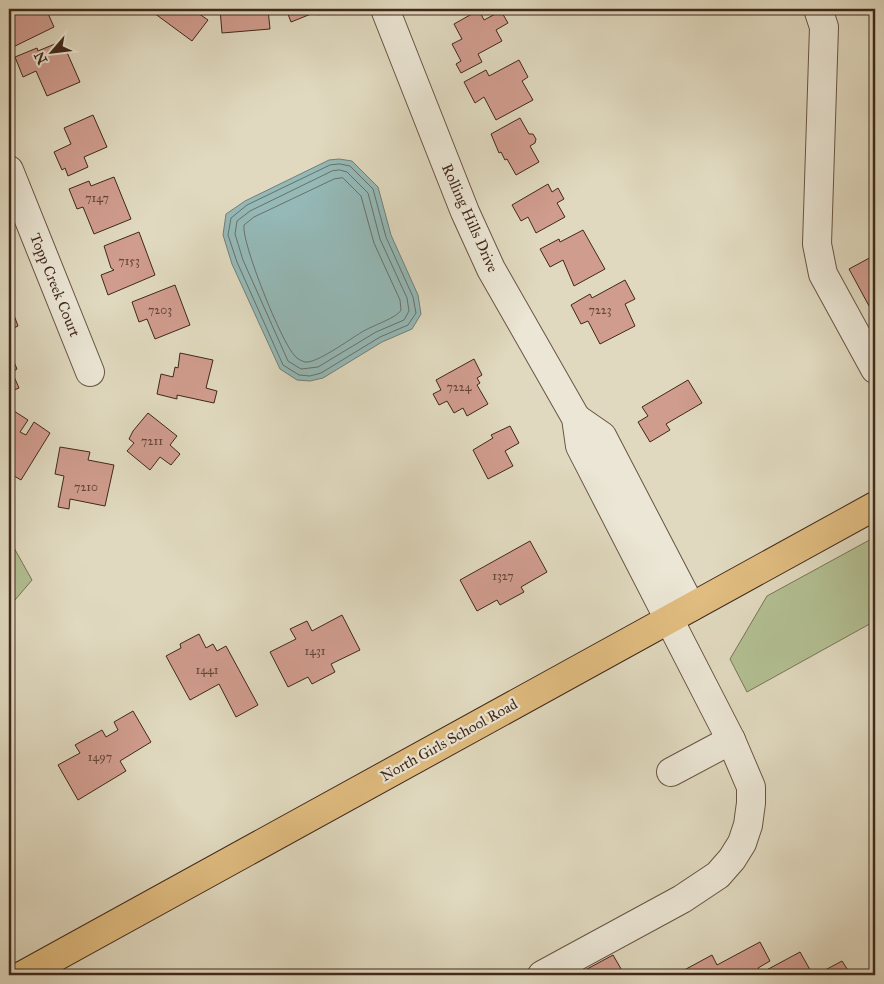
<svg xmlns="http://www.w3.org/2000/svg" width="884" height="984" viewBox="0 0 884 984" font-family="'IM FELL Great Primer',serif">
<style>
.green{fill:#b2bf92;stroke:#797456}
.water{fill:#94b9b7;stroke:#727f78}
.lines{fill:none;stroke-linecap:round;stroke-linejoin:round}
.shore{stroke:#6a7068;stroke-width:1}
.building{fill:#d09c8e;stroke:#40281a}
.minor-casing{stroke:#685443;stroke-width:30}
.major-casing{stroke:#40281a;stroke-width:30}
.minor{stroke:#ebe6d5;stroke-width:28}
.major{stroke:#e0bc80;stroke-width:28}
.labels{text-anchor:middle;stroke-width:4.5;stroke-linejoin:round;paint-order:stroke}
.number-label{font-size:12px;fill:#644537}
.street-label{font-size:15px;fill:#40281a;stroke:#ebe6d5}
</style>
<rect width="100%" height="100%" fill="#e0d9bf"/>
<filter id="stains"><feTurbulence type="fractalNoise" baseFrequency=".004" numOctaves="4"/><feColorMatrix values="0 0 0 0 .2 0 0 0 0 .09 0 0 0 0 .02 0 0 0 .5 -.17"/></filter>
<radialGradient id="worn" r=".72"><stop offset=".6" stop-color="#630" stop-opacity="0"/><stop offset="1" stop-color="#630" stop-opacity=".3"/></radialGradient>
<!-- green -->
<g class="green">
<polygon points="875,537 875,621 747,692 730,659 767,596"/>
<polygon points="9,539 32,580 9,607"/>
</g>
<!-- water -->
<polygon class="water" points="339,159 352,161 378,187 391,235 418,295 421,314 412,329 382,342 323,378 310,381 297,380 280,369 232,264 223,235 226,214 245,201 329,160"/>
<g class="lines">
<!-- shore -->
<g class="shore">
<polygon points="340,164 350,166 373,189 386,237 413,297 416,313 408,325 380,337 321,373 310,376 299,375 283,365 237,262 228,235 231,218 247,205 330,165"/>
<polygon points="340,170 347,172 368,193 380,239 407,298 409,311 404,320 376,332 318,367 301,369 288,361 243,260 235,234 237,221 250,211 332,171"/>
<path d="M343,178L361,196L374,243L400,300L401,310C397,318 371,326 362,332C350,339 316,364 305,362C302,361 297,359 295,356C282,344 241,242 244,225L254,217L334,179Z"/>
</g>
</g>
<!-- building -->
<g class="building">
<polygon points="9,9 46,9 54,27 11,48 9,44 9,22 14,20 9,15"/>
<polygon points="158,9 197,9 195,11 208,20 192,41 154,13"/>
<polygon points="220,9 268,9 270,29 222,33"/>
<polygon points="286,9 333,9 318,15 316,12 291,22"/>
<polygon points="479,10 484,20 501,11 508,23 496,30 502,41 478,54 482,62 461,73 456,64 461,61 452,44 462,39 454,24"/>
<polygon points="62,41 80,82 47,96 36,71 23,77 15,57 37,48 38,51"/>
<polygon points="519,60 528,77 522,81 533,100 496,120 484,97 475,103 464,82 486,70 489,76"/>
<polygon points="93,115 107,147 84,157 88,167 68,176 65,168 62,170 54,152 71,144 64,128"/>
<polygon points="520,118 529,134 533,134 536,139 535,143 530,146 539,162 516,175 507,159 505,160 501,152 499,153 491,134"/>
<polygon points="114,177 131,219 94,234 83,207 77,209 69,189 89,181 91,186"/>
<polygon points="548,184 552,192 558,188 564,199 557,203 565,217 536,233 528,217 521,221 512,205"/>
<polygon points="583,230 605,269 574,286 563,260 550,267 540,249 559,239 560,242"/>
<polygon points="139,232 155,275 108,295 101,275 114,270 111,268 104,246"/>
<polygon points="875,255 875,317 849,269"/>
<polygon points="625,280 635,299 625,304 635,326 600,344 588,321 581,324 571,305 590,294 592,298"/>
<polygon points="175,285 190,325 155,339 147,319 139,322 132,302"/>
<polygon points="11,307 18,326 9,330 9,308"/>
<polygon points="9,350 17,369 12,372 19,388 9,392"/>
<polygon points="180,353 213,360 206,388 217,391 214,403 177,395 177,399 157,394 161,374 173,377 175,367 178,368"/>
<polygon points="474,359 482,375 477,378 480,383 477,385 488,404 467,416 463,408 454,413 447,401 439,405 433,394 441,390 436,380"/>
<polygon points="688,380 702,403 666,424 670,430 650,442 638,422 648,416 642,407"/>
<polygon points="14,411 28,420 20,432 26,435 34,422 50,433 21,480 9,473 9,419"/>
<polygon points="148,413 177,436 170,445 180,454 171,465 160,457 150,470 127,451 134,443 129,439 133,431"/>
<polygon points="510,426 519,443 505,451 513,466 488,479 473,450 493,438 491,435"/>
<polygon points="60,447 90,452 88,460 114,465 105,506 70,499 69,509 58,507 64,476 55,474"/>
<polygon points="530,541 547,572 521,587 524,592 500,605 497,600 477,611 460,580"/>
<polygon points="342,615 360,650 331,664 335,672 312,684 308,677 288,687 270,652 296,639 290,629 307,621 312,631"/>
<polygon points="199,634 206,648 213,644 217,651 226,646 258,705 236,717 219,684 190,700 166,656 181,648 180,644"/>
<polygon points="133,711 151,742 120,761 126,771 78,800 58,765 80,753 75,745 102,730 106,737 118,730 114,722"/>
<polygon points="760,942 770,961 758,968 761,973 800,952 813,975 675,975 712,955 717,965"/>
<polygon points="613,955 624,974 576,975"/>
<polygon points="842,961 851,975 816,975"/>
</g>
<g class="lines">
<defs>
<g id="minor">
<polyline points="385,9 465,212 491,269 576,418 580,446 731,740 751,787 751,803 748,825 742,843 732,859 718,875 682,899 542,975"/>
<polyline points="818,9 824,27 817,244 823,274 875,369"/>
<polyline points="9,170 90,372"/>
<polyline points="576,418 602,436 691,607"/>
<polyline points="671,772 731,740"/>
</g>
<polyline id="major" points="23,975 875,506"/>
</defs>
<!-- minor casing -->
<use href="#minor" class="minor-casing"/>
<!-- major casing -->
<use href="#major" class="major-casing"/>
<!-- minor -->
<use href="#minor" class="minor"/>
<!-- major -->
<use href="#major" class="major"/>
</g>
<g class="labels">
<!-- number labels -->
<g class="number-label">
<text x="97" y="202">7147</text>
<text x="129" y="265">7153</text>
<text x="160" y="314">7203</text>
<text x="600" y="314">7223</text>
<text x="459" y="391">7224</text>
<text x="152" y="445">7211</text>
<text x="86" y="491">7210</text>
<text x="503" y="580">1327</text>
<text x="315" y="655">1431</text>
<text x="207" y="674">1441</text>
<text x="100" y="761">1497</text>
</g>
<!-- street labels -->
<g class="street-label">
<text transform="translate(470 218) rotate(66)" y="5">Rolling Hills Drive</text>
<text transform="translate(55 285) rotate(68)" y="5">Topp Creek Court</text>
<text transform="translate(449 740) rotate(-29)" y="5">North Girls School Road</text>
</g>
</g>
<!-- margin -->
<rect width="884" height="984" fill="none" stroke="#e0d9bf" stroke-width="30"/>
<rect x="10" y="10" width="864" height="964" fill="none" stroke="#40281a" stroke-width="2.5"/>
<rect x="15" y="15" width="854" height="954" fill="none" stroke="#40281a"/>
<!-- north arrow -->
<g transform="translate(52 52) rotate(242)" stroke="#ebe6d5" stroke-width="4" paint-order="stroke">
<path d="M0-4L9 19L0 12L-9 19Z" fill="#40281a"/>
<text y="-8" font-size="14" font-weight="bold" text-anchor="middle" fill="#40281a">N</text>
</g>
<rect width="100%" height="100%" filter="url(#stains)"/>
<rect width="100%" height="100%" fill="url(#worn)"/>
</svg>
